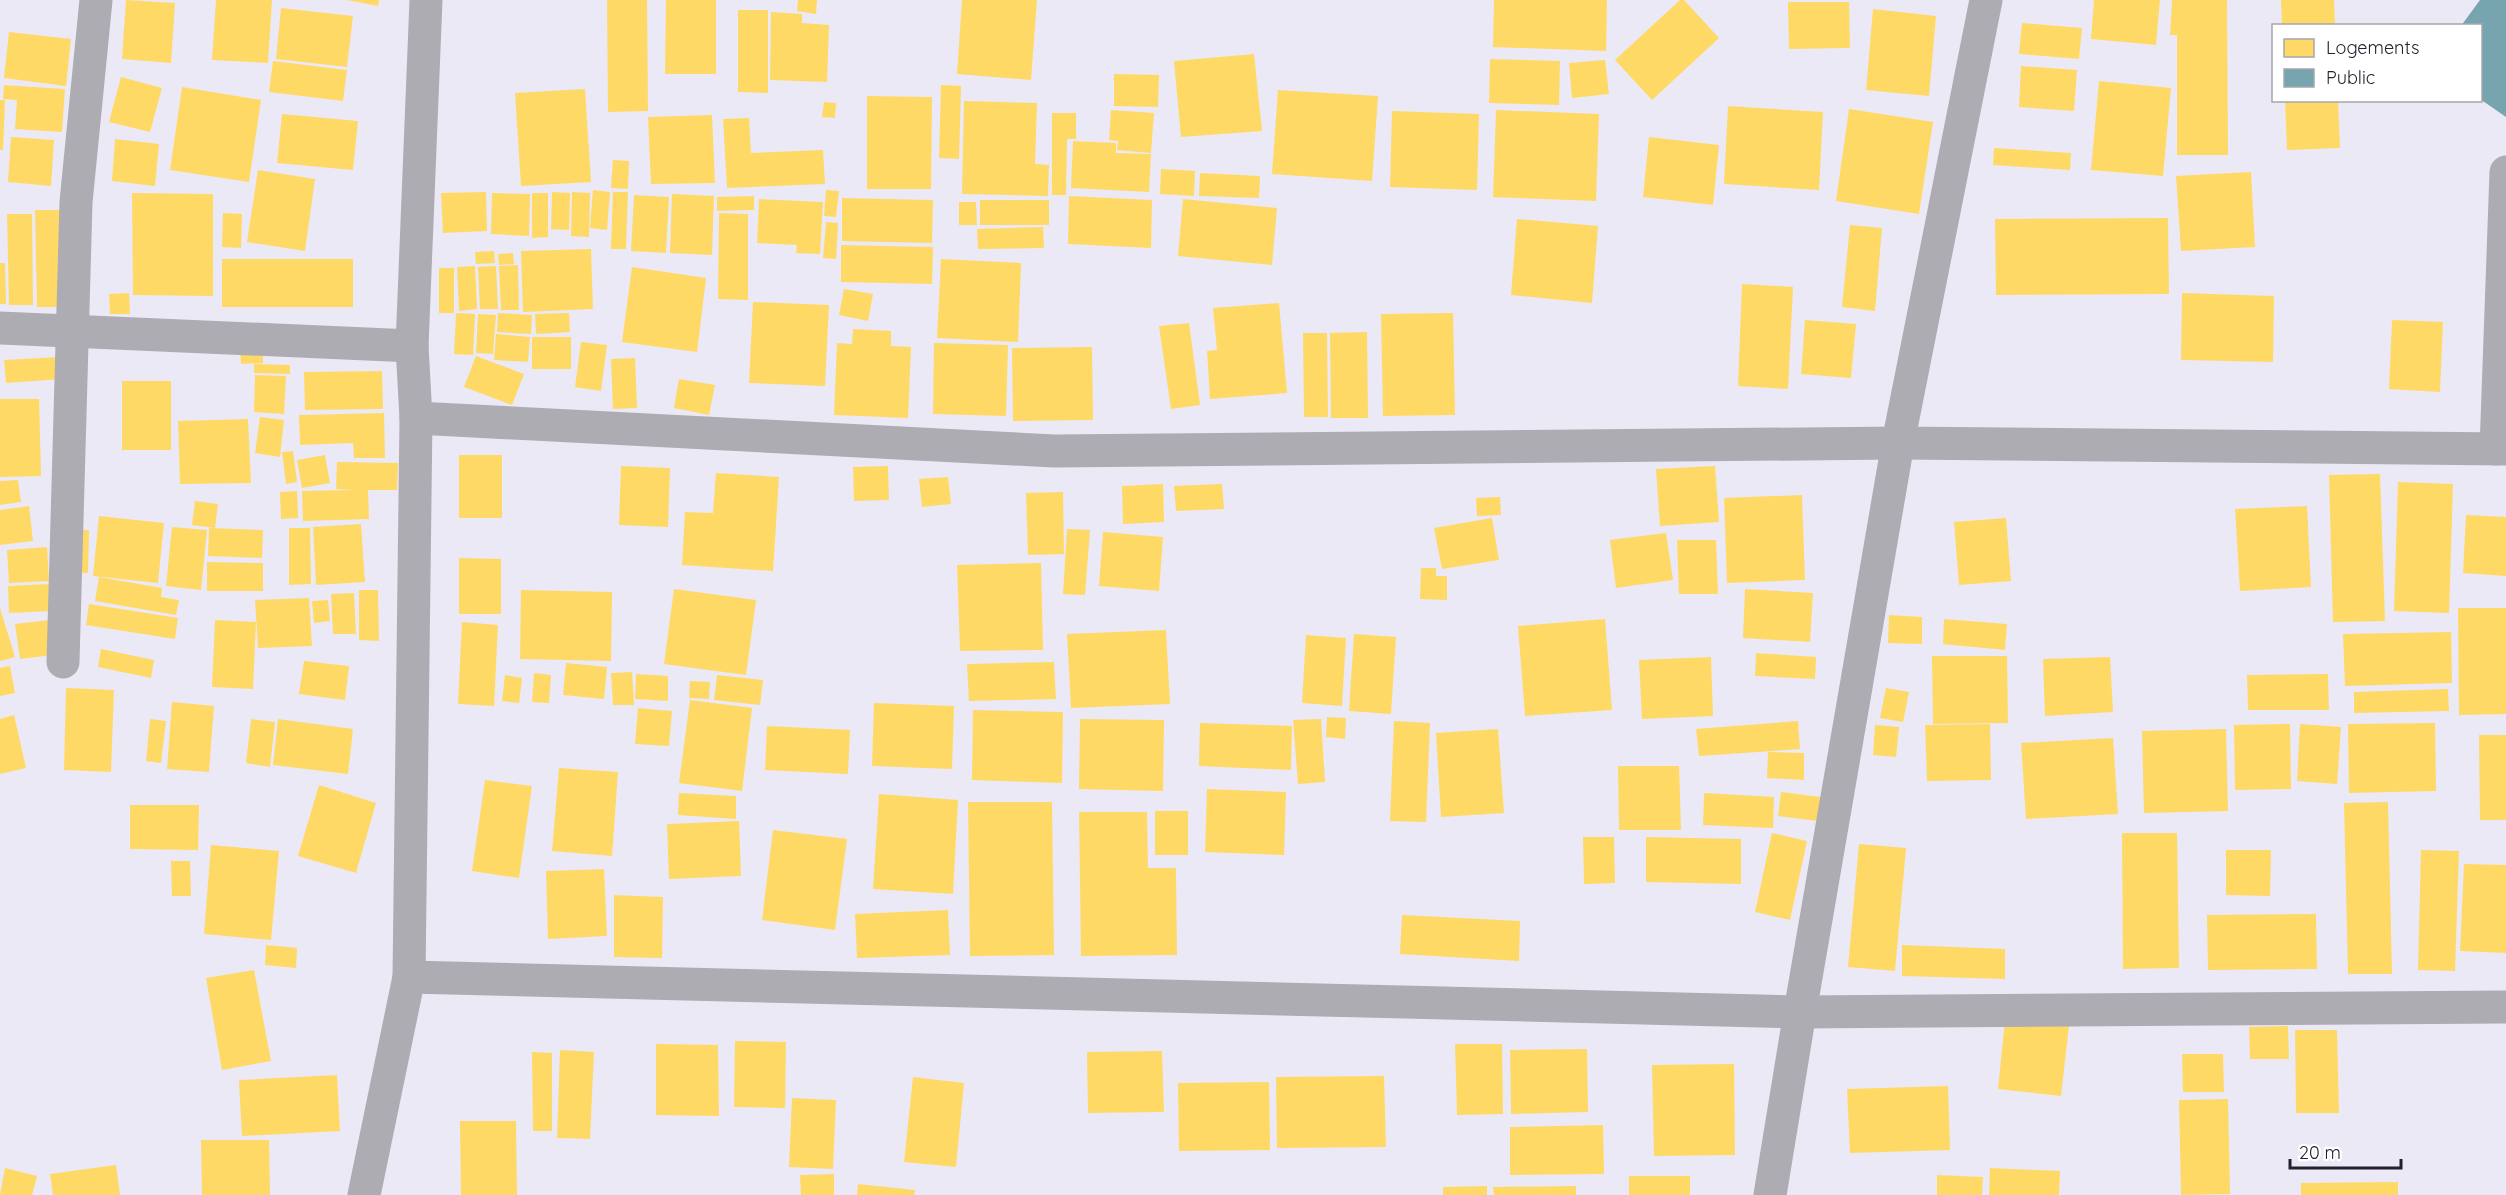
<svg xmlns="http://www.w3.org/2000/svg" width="2506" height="1195" viewBox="0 0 2506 1195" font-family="Quicksand,sans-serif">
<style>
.homes{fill:#ffd966}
.public{fill:#76a5af}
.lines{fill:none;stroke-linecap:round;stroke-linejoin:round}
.minor{stroke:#adacb2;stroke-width:33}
</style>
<rect width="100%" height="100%" fill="#ece9f6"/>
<!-- homes -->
<g class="homes">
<polygon points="126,0 175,3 171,63 122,59"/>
<polygon points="216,0 272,0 268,63 212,60"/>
<polygon points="347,0 379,0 378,6"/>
<polygon points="607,0 647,0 648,111 608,112"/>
<polygon points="666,0 716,0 716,74 665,74"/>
<polygon points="798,0 817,0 816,14 797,11"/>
<polygon points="962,0 1037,0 1031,80 957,74"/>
<polygon points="1494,0 1607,0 1606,51 1493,47"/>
<polygon points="1680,0 1684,0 1719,38 1652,100 1615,60"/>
<polygon points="2094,0 2160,0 2156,45 2091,39"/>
<polygon points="2172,0 2227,0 2228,155 2177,155 2177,35 2170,35"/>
<polygon points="2281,0 2334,0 2335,26 2282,26"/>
<polygon points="1788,2 1849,2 1850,48 1789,49"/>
<polygon points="281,8 353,16 347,67 276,59"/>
<polygon points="1873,9 1936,16 1929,96 1866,90"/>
<polygon points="738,10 768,10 768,93 738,92"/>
<polygon points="771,12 802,14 802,23 829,25 827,82 770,80"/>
<polygon points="2022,23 2082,28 2079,59 2019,54"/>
<polygon points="9,32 71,39 66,86 4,78"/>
<polygon points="1254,54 1262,131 1181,137 1174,61"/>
<polygon points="1490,59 1560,61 1559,105 1489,103"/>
<polygon points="1605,60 1609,94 1572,98 1569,63"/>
<polygon points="273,61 347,70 343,101 269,92"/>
<polygon points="2021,66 2077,70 2074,111 2019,107"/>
<polygon points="1114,74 1159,75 1158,107 1114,106"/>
<polygon points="121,77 162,88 150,132 109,122"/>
<polygon points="2099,81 2171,88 2163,176 2091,170"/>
<polygon points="4,85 65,89 62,132 15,129 17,100 3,99"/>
<polygon points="941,85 961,86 959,159 939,158"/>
<polygon points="182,87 261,100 249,182 170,170"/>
<polygon points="585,89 591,182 521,186 515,93"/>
<polygon points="1278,90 1378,96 1372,181 1272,174"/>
<polygon points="867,96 932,97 931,189 867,189"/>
<polygon points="0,100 5,100 3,150 0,150"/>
<polygon points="2285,100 2338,100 2340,148 2287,150"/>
<polygon points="964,101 1037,103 1035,164 1049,165 1048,196 962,194"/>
<polygon points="824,102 836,103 835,118 822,117"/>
<polygon points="1728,106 1823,112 1819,190 1724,184"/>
<polygon points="1849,109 1933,122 1919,214 1836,201"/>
<polygon points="1111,110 1154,113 1151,153 1117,150 1118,141 1109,140"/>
<polygon points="1496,110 1599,114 1596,201 1493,197"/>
<polygon points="1392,111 1479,114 1477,190 1390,187"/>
<polygon points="1052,113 1076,113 1076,139 1067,139 1066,195 1052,195"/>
<polygon points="282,114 358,121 353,170 277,163"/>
<polygon points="712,115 715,183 651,184 648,117"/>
<polygon points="749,118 751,153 823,150 825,184 727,188 723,119"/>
<polygon points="11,137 54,140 51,186 8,182"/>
<polygon points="1649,137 1719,145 1713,205 1643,197"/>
<polygon points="115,139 159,144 155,186 112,181"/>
<polygon points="1073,141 1116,143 1116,153 1151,154 1149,192 1071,188"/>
<polygon points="1994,148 2071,153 2070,170 1993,165"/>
<polygon points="613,160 629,161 628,189 611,188"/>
<polygon points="1161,169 1195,171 1194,196 1160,194"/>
<polygon points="258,170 315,179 305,251 247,242"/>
<polygon points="2251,172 2255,247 2181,251 2176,176"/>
<polygon points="1200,173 1260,176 1259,198 1199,196"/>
<polygon points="593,190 610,192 607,230 590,228"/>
<polygon points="826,190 839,191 836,217 824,216"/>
<polygon points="486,192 487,231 443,233 441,193"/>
<polygon points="552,192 570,193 569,230 551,229"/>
<polygon points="572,192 590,193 589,237 571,236"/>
<polygon points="613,192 628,192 626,249 611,249"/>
<polygon points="132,193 213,194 213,296 133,295"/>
<polygon points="492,193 530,194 529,236 491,234"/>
<polygon points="532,193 548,193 548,237 532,238"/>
<polygon points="672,194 714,196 712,255 670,253"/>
<polygon points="634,195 669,197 666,253 631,251"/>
<polygon points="754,196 754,210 717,211 717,197"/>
<polygon points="1069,196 1152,200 1151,248 1068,244"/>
<polygon points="842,198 933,200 932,243 842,241"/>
<polygon points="759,199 823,202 820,254 796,253 797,245 757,243"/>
<polygon points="1183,199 1277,208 1272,265 1178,256"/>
<rect x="980" y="200" width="69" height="25"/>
<polygon points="959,202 976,202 977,225 959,225"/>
<polygon points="35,210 60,210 63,307 37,307"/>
<polygon points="223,213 242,214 241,248 222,247"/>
<polygon points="719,213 748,214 748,300 718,299"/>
<polygon points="7,214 32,214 33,305 9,305"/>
<polygon points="2168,218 2169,294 1996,295 1995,219"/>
<polygon points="1517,219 1598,226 1592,303 1511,295"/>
<polygon points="826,222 838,223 836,259 823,258"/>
<polygon points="1850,225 1882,228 1875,311 1842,307"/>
<polygon points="1043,227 1044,248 978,249 977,229"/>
<polygon points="841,245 933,247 932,284 841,282"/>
<polygon points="591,249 593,309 523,312 521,251"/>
<polygon points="494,251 495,263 476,264 475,252"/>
<polygon points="513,253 514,264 499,265 498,254"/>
<rect x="222" y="259" width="131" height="48"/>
<polygon points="941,259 1021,263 1018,342 937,338"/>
<polygon points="0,263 5,263 6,304 0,304"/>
<polygon points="518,265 519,310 501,310 499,266"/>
<polygon points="475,266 477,309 459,311 457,267"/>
<polygon points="496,266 498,309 480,309 478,267"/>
<polygon points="632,267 706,278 697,352 622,342"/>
<rect x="439" y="268" width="15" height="45"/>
<polygon points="1742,284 1793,287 1788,389 1738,386"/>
<polygon points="844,289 873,294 868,321 839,315"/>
<polygon points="129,293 130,314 110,314 109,294"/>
<polygon points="2182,293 2274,296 2273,362 2181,360"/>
<polygon points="753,302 829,305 825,386 749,383"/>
<polygon points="1279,303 1287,393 1210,399 1207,351 1217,350 1213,308"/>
<polygon points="456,313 475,314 473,355 454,354"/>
<polygon points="498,313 532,315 531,334 497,332"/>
<polygon points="569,313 570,332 536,334 535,314"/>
<polygon points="1453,313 1455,415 1383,416 1381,314"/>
<polygon points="478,314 496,315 493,354 476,353"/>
<polygon points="1805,320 1856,324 1851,378 1801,374"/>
<polygon points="2392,320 2443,322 2440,392 2389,389"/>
<polygon points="1189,323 1200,405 1171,409 1159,326"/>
<polygon points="853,329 891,331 891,346 911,347 908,418 834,415 837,343 852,344"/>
<polygon points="1367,332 1368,418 1331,418 1330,333"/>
<polygon points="1303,333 1327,333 1328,417 1304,417"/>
<polygon points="496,334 530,337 528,362 494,360"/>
<rect x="532" y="337" width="39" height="32"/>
<polygon points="581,342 607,345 601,391 575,387"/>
<polygon points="934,343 1008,345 1006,416 933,414"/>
<polygon points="263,346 263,363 241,364 240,347"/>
<polygon points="1092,347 1093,420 1013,421 1012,348"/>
<polygon points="476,356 524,374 512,405 464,387"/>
<polygon points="60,357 62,379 6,383 4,360"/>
<polygon points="635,358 637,408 613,409 611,359"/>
<polygon points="254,364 290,365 290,374 254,373"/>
<polygon points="382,371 383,409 305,410 304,372"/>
<polygon points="255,375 286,376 284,414 254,412"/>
<polygon points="679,379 715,385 709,415 674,408"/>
<rect x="122" y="381" width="49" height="69"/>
<polygon points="0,399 39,399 41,476 0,477"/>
<polygon points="384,413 385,458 354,458 353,443 300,445 299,415"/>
<polygon points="260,417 284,420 280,457 255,453"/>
<polygon points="248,419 251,483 180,484 178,421"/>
<polygon points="293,451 297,482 286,484 282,452"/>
<polygon points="325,455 330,483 302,488 297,460"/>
<rect x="459" y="455" width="43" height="63"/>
<polygon points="337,462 398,463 397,490 368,490 369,519 303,521 302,491 355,490 336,489"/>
<polygon points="621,466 670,468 668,527 619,525"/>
<polygon points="888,466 889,500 854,501 853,467"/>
<polygon points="1715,466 1719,522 1660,526 1656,469"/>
<polygon points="716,473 779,477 773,571 682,565 685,512 713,513"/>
<polygon points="2380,474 2385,621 2333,622 2329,475"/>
<polygon points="948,477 951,504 922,507 919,479"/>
<polygon points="18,480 21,502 0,505 0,481"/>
<polygon points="2398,482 2453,484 2449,613 2394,611"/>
<polygon points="1163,484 1164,522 1123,524 1122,486"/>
<polygon points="1222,484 1224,509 1176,511 1174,486"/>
<polygon points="297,491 298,518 281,519 280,492"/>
<polygon points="1063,492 1064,554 1028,555 1026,493"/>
<polygon points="1802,495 1805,580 1727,583 1724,498"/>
<polygon points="1500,497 1501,515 1477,516 1476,498"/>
<polygon points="195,501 218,504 215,528 192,525"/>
<polygon points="29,506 33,541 0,545 0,510"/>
<polygon points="2307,506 2311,587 2240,591 2235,509"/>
<polygon points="2466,515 2506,517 2506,576 2463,573"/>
<polygon points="99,516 164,523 158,583 93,576"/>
<polygon points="1492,518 1499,560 1442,569 1434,528"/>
<polygon points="2006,518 2011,581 1959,585 1954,522"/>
<polygon points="361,524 365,582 316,585 313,527"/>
<polygon points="172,527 207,530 201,590 166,586"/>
<polygon points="209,528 263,530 262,558 208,556"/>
<polygon points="289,528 310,528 311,584 289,585"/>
<polygon points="1067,529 1090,530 1085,595 1063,594"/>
<polygon points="71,530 89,530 88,573 71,573"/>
<polygon points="1103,532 1163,537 1159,591 1099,586"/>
<polygon points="1666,533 1673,580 1616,588 1610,540"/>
<polygon points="1677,540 1716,540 1718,594 1679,594"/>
<polygon points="47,547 49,581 9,583 7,550"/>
<polygon points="459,558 501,559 501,614 459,614"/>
<polygon points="207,562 263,563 263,591 207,591"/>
<polygon points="1041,563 1043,650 960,651 957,565"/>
<polygon points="1421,568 1436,568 1436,576 1447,576 1447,600 1420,599"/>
<polygon points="99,577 162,588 161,597 179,600 176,615 95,601"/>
<polygon points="49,584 51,611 9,613 8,586"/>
<polygon points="674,589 756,600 746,675 664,664"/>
<polygon points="1745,589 1813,593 1810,642 1743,638"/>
<polygon points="359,590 378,590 379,641 359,640"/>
<polygon points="521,590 612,592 611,661 520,659"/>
<polygon points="354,593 356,634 333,634 331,594"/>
<polygon points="309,598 312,646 258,648 255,600"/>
<polygon points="328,600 330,621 314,623 312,601"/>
<polygon points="89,604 178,618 175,639 86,625"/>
<polygon points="0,608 15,657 0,661"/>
<polygon points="2458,608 2506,608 2506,714 2459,715"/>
<polygon points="1889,615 1922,617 1922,644 1888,643"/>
<polygon points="1605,619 1612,710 1525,716 1518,626"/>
<polygon points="1944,619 2007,624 2005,650 1943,644"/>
<polygon points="50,620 54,655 20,659 15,624"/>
<polygon points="215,620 256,622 253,689 212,687"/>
<polygon points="462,622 498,625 494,706 458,704"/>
<polygon points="1166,630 1170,704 1071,708 1067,634"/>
<polygon points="2451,632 2452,683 2345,686 2343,634"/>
<polygon points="1354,634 1396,637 1391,714 1349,711"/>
<polygon points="1306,635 1346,638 1342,706 1302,703"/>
<polygon points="101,649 154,660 151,678 98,667"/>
<polygon points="1756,653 1816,657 1815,679 1755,676"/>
<polygon points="1932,656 2007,656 2008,723 1933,724"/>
<polygon points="1711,657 1713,716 1642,719 1639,660"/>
<polygon points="2110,657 2113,712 2045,716 2043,659"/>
<polygon points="304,661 349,666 345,700 299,694"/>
<polygon points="1054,662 1056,699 969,701 967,664"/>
<polygon points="566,663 607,667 604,699 563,695"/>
<polygon points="10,666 15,693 0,696 0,668"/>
<polygon points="632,672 634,705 613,705 611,673"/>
<polygon points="534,673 551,675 549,703 532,702"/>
<polygon points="636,674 668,676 668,701 635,699"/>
<polygon points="2328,674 2329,710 2248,710 2247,675"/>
<polygon points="505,675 522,678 519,703 502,701"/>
<polygon points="717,675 763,680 760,705 714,700"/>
<polygon points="690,681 710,682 709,699 689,698"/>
<polygon points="66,688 114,690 111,772 64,770"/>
<polygon points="1886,688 1909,692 1903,722 1880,718"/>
<polygon points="2448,689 2449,711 2354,713 2354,692"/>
<polygon points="690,700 752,708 742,791 679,783"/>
<polygon points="172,702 214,706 209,772 167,769"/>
<polygon points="874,703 954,706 952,769 872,766"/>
<polygon points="638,708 672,711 669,746 635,744"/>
<polygon points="973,710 1063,712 1062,783 972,780"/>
<polygon points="14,715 26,768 0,774 0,719"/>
<polygon points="1327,717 1346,718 1345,739 1326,737"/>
<polygon points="150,719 166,721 161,763 146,761"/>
<polygon points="251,719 275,722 270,767 246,763"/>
<polygon points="278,719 353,729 348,774 273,765"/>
<polygon points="1080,719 1164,720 1163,791 1079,789"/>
<polygon points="1321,719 1325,782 1298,784 1293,720"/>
<polygon points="1394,721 1430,723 1426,822 1390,821"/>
<polygon points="1798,721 1800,749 1699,756 1696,729"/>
<polygon points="1200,723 1292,726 1291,770 1199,766"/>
<polygon points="2435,723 2436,791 2349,793 2348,724"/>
<polygon points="1990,724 1991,780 1927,781 1925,725"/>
<polygon points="2290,724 2291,789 2235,790 2234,725"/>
<polygon points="2300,724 2341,727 2337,784 2297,781"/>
<polygon points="1875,725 1899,727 1896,757 1873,755"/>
<polygon points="767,726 850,730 848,774 765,770"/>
<polygon points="1498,729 1504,813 1441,817 1436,733"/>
<polygon points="2226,729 2228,811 2144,813 2142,731"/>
<polygon points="2479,735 2506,735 2506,820 2480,820"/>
<polygon points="2113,738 2118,814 2026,819 2021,743"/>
<polygon points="1768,752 1804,753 1804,780 1767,778"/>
<polygon points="1618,766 1679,766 1681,830 1619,830"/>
<polygon points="559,768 618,772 612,856 552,851"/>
<polygon points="485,780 532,786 519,878 472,871"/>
<polygon points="319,785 376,803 356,873 298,856"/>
<polygon points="1207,789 1286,792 1284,855 1205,852"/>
<polygon points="1781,792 1821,797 1818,821 1778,816"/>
<polygon points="679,793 736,796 736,819 678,815"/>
<polygon points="1704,793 1774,797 1773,828 1703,825"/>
<polygon points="879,794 958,800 953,894 873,889"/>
<polygon points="968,802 1052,802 1054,955 970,956"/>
<polygon points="2388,802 2392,974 2348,974 2344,803"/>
<polygon points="130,805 199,805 198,850 130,849"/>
<rect x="1155" y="811" width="33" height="44"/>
<polygon points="1079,812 1147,812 1148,868 1176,868 1177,955 1081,956"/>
<polygon points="739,821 741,876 669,879 667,824"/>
<polygon points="773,830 847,839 835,930 762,920"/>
<polygon points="1772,833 1807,841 1790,920 1755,912"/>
<polygon points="2122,833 2177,833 2179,968 2123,969"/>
<polygon points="1583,837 1614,837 1615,883 1584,884"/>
<polygon points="1646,837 1741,839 1741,884 1646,882"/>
<polygon points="1859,844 1906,848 1895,971 1848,967"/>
<polygon points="211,845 279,851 271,940 204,934"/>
<polygon points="2226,850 2271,850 2270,896 2226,895"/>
<polygon points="2421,850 2459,851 2455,971 2418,970"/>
<polygon points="171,861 190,861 191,896 172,896"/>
<polygon points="2464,864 2506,865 2506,953 2460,951"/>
<polygon points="604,869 607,936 548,939 546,871"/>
<polygon points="614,895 663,897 662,958 614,957"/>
<polygon points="948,910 950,955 857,958 855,914"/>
<polygon points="2316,914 2317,969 2208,970 2207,915"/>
<polygon points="1402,915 1520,921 1519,961 1400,954"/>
<polygon points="266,945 297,948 296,968 265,965"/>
<polygon points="1902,945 2005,949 2005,979 1902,976"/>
<polygon points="254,970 271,1061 222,1070 206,978"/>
<polygon points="2005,1019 2069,1026 2061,1096 1998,1089"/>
<polygon points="2288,1026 2289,1059 2250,1059 2249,1027"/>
<polygon points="2295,1030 2337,1030 2339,1113 2296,1113"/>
<polygon points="735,1041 786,1042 785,1108 734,1107"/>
<polygon points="656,1044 718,1045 719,1116 656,1115"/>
<polygon points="1455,1044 1502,1044 1503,1114 1457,1115"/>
<polygon points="1587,1049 1588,1112 1511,1114 1510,1050"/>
<polygon points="560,1050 594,1052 590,1139 557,1138"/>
<polygon points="1162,1051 1164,1112 1088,1113 1087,1052"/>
<polygon points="532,1052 552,1053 552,1131 533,1131"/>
<polygon points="2182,1054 2223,1054 2224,1092 2183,1092"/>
<polygon points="1734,1064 1735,1155 1654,1156 1652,1065"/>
<polygon points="337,1075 340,1131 242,1136 239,1080"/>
<polygon points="1384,1076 1386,1147 1277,1148 1276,1077"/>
<polygon points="913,1077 964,1083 956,1167 904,1162"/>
<polygon points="1269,1082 1270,1150 1179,1151 1178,1083"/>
<polygon points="1948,1086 1950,1150 1850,1153 1847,1089"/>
<polygon points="792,1098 836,1100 833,1169 789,1167"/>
<polygon points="2228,1099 2230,1194 2181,1195 2179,1100"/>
<polygon points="460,1121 516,1121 517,1195 461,1195"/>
<polygon points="1603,1125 1604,1174 1510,1175 1510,1127"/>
<polygon points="201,1140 269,1140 270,1195 202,1195"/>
<polygon points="116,1165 120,1195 53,1195 50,1174"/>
<polygon points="5,1168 37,1176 32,1195 0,1195"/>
<polygon points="1990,1168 2060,1171 2059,1195 1989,1195"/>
<polygon points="834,1174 834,1195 801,1195 800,1175"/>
<polygon points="1937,1175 1983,1177 1982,1195 1937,1195"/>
<rect x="1629" y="1176" width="61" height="19"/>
<polygon points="2398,1182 2398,1195 2301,1195 2301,1183"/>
<polygon points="858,1184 915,1190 914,1195 857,1195"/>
<polygon points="1487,1186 1487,1195 1443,1195 1443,1187"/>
<polygon points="1576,1186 1576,1195 1494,1195 1493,1187"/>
</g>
<!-- public -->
<polygon class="public" points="2480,0 2506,0 2506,117 2480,99 2480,26 2461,26"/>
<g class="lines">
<!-- minor -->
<g class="minor">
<polyline points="0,328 412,346"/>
<polyline points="416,418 1054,451 1898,443 2506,449"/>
<polyline points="2496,449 2506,172"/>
<polyline points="63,662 76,202 96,0"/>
<polyline points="409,977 1800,1012 2506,1007"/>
<polyline points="364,1195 409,977 416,418 412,346 426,0"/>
<polyline points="1770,1195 1800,1012 1898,443 1986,0"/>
</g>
</g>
<!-- legend -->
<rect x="2272" y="24" width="210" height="78" fill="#ffffff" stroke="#a7a6ab" stroke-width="1.5"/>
<rect x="2284" y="39" width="30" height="18" fill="#ffd966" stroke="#a7a6ab" stroke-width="1.5"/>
<text x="2326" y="54" font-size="18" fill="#23212c">Logements</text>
<rect x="2284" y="69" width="30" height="18" fill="#76a5af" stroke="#a7a6ab" stroke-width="1.5"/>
<text x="2326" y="84" font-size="18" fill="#23212c">Public</text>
<!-- scale -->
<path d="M2290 1159v9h111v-9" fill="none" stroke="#23212c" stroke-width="3"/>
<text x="2299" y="1159" font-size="18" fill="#23212c" stroke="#ffffff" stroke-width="4.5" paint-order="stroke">20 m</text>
</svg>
